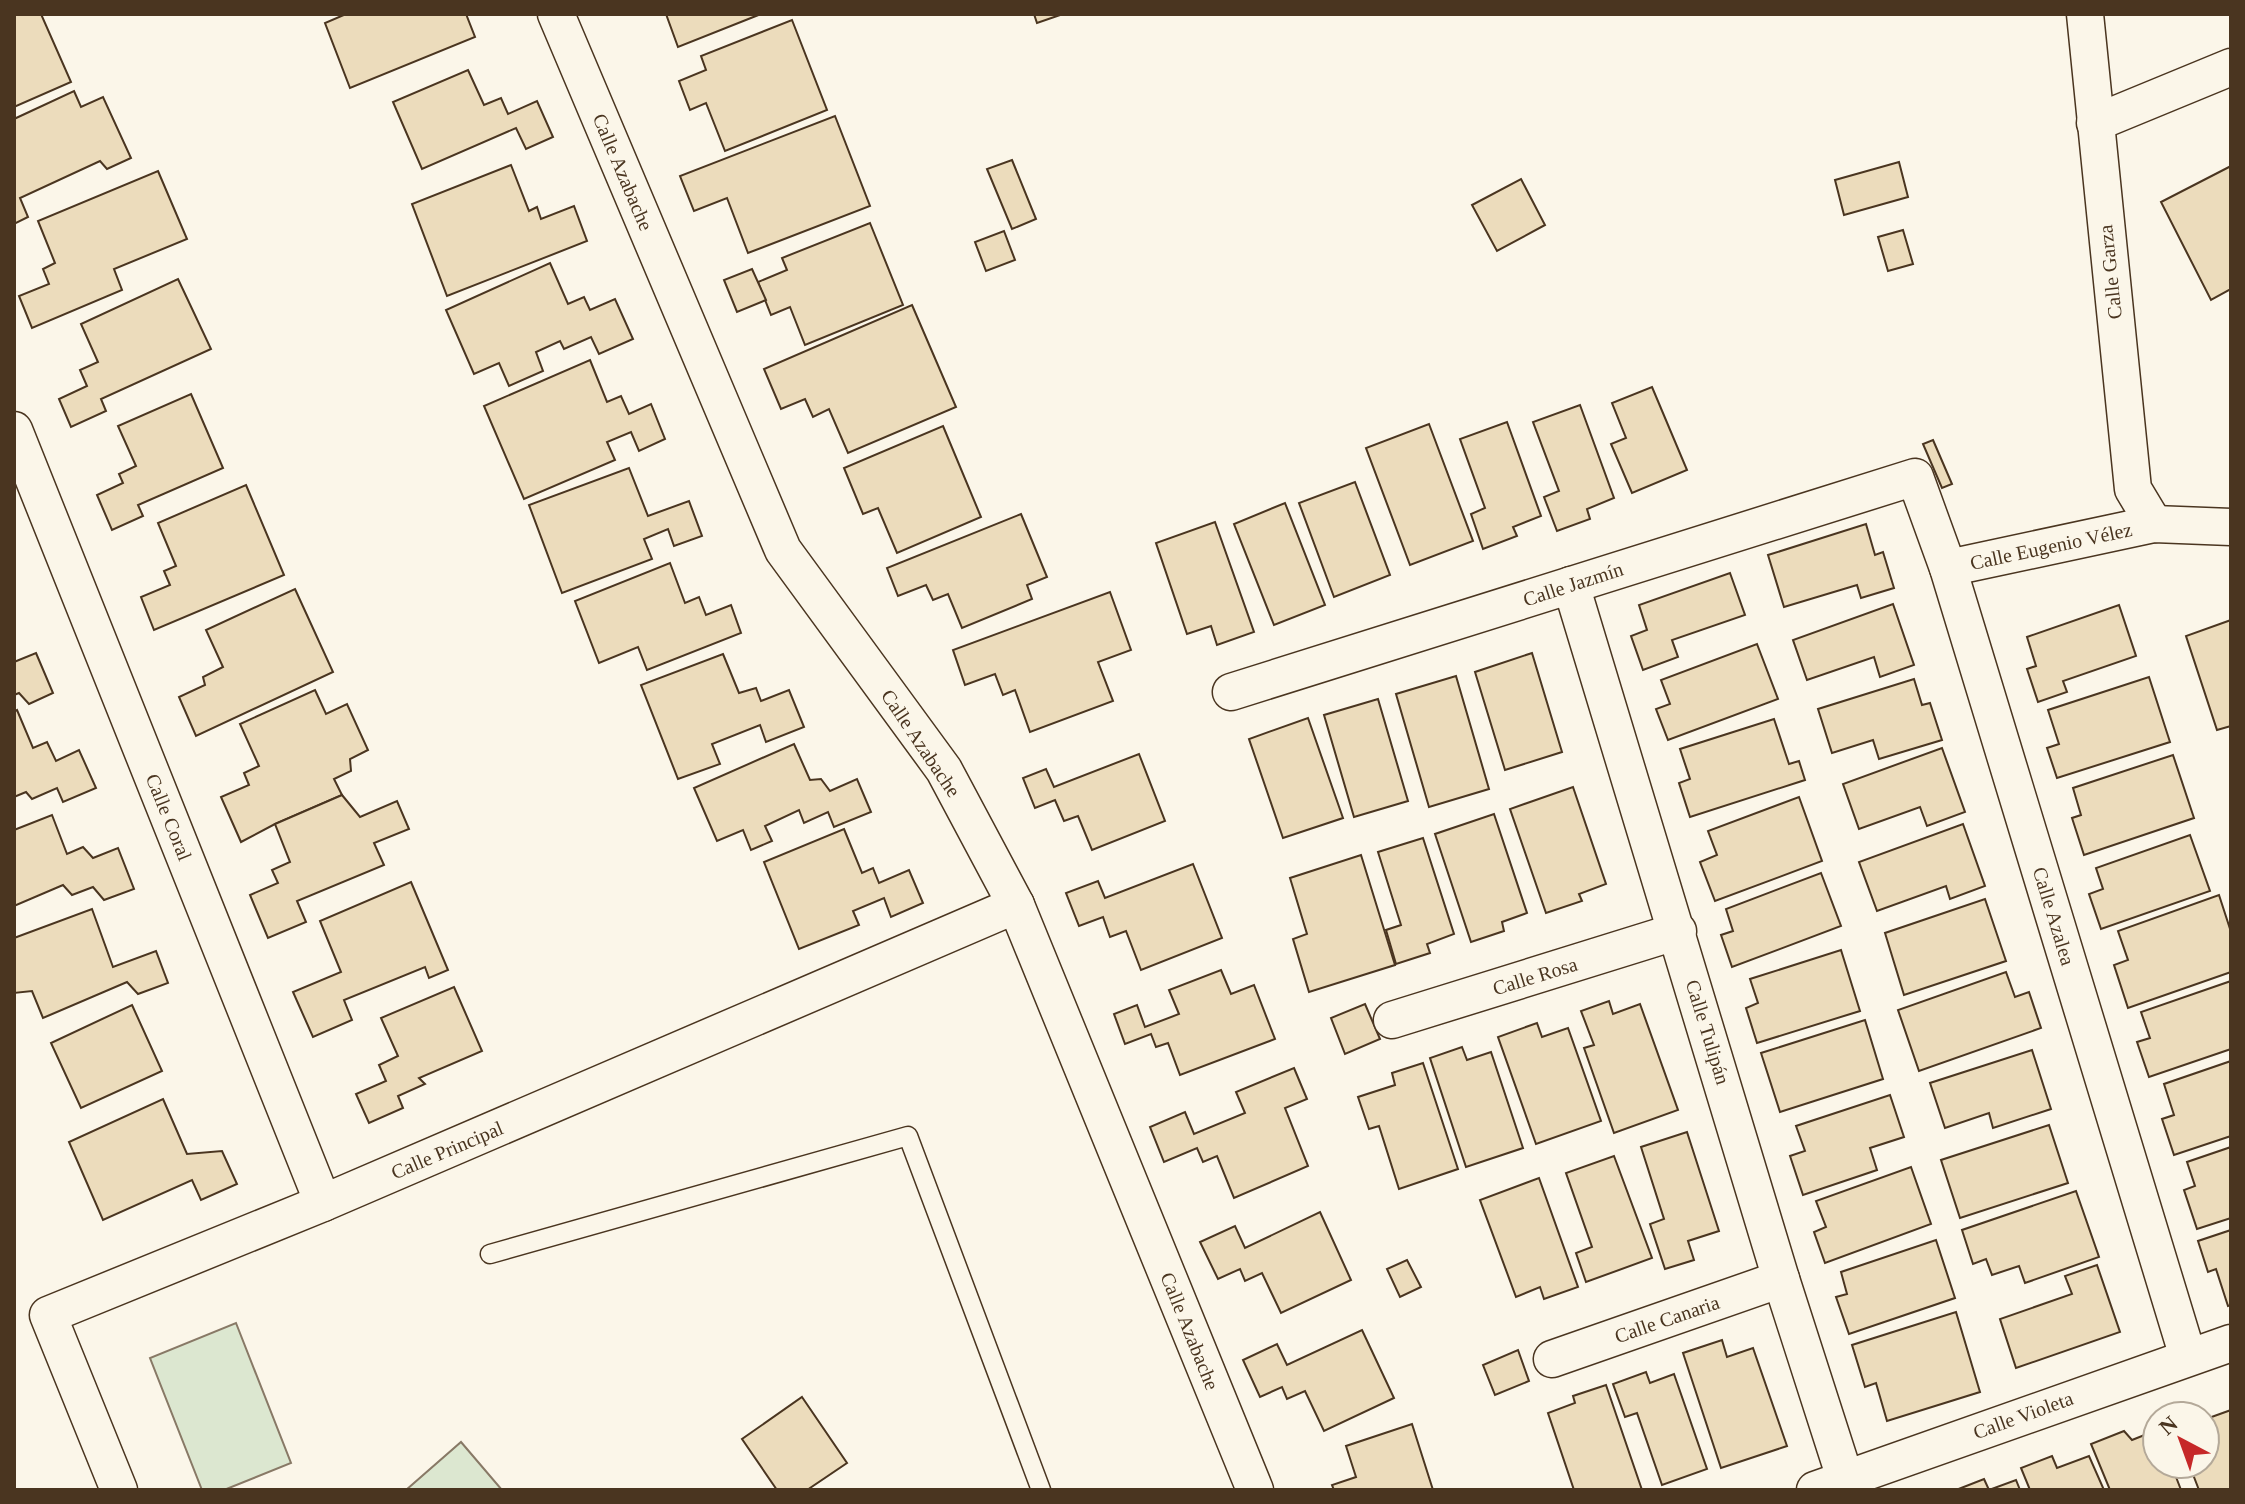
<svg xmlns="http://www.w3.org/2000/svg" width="2245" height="1504" viewBox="0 0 2245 1504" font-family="'Times New Roman',serif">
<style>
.green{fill:#dce7d0;stroke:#887966;stroke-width:2}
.building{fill:#ecdcbc;stroke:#4a3520;stroke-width:2}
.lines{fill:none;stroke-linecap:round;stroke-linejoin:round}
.service-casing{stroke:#4a3520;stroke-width:21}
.minor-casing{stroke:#4a3520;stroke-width:39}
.service{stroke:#fbf6e9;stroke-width:18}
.minor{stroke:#fbf6e9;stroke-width:36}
.labels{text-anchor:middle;stroke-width:6;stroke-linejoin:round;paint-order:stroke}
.street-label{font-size:20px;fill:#4a3520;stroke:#fbf6e9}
</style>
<rect width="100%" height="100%" fill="#fbf6e9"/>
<!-- green -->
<g class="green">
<polygon points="236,1323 291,1463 224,1490 202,1490 150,1358"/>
<polygon points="461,1442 502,1490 406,1490"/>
</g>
<!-- building -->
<g class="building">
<polygon points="14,14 41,14 71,82 14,107"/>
<polygon points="346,14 466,14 475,37 350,88 325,23"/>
<polygon points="666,14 761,14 678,47"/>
<polygon points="1034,14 1063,14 1037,23"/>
<polygon points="792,20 827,110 725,151 706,103 690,110 679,81 706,70 701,56"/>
<polygon points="468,70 484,105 501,98 508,114 537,101 553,137 526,149 516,128 422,169 393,102"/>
<polygon points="74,91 81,107 103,97 131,158 107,169 100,161 20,198 28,217 14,224 14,119"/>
<polygon points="835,116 870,206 748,253 727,198 694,211 680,176"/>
<polygon points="1012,160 1036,219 1012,229 987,169"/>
<polygon points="1899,162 1908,197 1844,215 1835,180"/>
<polygon points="511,165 529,211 537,207 541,219 574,206 587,241 447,296 412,204"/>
<polygon points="2231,166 2231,289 2211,300 2161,202"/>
<polygon points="158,171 187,239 114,269 122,290 32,328 19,296 49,284 43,269 55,263 38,221"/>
<polygon points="1521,179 1545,225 1497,251 1472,205"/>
<polygon points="870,223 903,305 805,345 790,307 771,315 758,282 787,270 782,258"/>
<polygon points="1903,230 1913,264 1888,271 1878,237"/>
<polygon points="1004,231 1015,260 986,271 975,242"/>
<polygon points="550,263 568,304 584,297 590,310 615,299 633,339 599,354 591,337 564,349 560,341 536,352 543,371 509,386 499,363 474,374 446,310"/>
<polygon points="752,269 766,300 737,312 724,280"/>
<polygon points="178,279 211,349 101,399 106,411 71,427 59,399 87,386 80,370 98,362 81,324"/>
<polygon points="912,305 956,407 848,453 829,409 813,417 805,399 781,409 764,369"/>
<polygon points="590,360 607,402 621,396 629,414 651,404 665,439 639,451 631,432 607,442 615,460 524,499 484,406"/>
<polygon points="1652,387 1687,470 1632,493 1611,444 1626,438 1612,403"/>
<polygon points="191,394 223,468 138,505 143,516 112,530 97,495 123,483 119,474 136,466 118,426"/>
<polygon points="1580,405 1614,498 1587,509 1590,519 1557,531 1544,497 1559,491 1533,422"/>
<polygon points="1507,422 1541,516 1513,527 1517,536 1483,549 1471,514 1485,508 1460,439"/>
<polygon points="1429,424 1473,541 1410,565 1366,448"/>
<polygon points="943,426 981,517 897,553 878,508 863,514 844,468"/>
<polygon points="1933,440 1952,484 1942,488 1923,444"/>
<polygon points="629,468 648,516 689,501 702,536 674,546 668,529 644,539 652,559 562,593 529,505"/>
<polygon points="1355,482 1390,575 1334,597 1299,503"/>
<polygon points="246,485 284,575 154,630 141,597 170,585 164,571 176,566 158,523"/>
<polygon points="1285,503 1325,605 1274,625 1234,524"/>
<polygon points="1021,514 1047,577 1027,585 1032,599 962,628 948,594 933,600 926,585 898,596 887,568"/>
<polygon points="1215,522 1254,632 1217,645 1211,626 1187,634 1156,543"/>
<polygon points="1866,524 1875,555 1883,552 1894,588 1861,598 1857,585 1784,607 1768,555"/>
<polygon points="670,563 685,603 699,597 706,615 731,605 741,633 647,670 638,647 599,663 575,601"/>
<polygon points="1730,573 1745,615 1672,640 1678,657 1643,670 1631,636 1647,630 1639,605"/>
<polygon points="295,589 333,672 196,736 179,697 205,685 203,677 223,667 206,630"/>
<polygon points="1110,592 1131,650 1098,662 1113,701 1030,732 1015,690 1003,695 995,674 965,685 953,650"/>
<polygon points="1893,604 1914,665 1880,677 1874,657 1807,680 1793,640"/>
<polygon points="2119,605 2136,656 2063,681 2067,692 2038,702 2027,669 2036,666 2027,637"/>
<polygon points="2231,620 2231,726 2217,730 2186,636"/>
<polygon points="1757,644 1778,699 1668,740 1656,709 1670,704 1661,680"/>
<polygon points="36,653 53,693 29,704 19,693 14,695 14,662"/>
<polygon points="1532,653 1562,752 1505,770 1475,672"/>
<polygon points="723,654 739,693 756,688 761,701 789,690 804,727 766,742 760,725 712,744 720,764 678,779 641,685"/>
<polygon points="1456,676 1489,789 1429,807 1396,694"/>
<polygon points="2149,677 2170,742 2057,778 2047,748 2059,744 2048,710"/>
<polygon points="1914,679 1922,705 1930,703 1942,740 1879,759 1873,740 1832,753 1818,709"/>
<polygon points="315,690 326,714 347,704 368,750 350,759 351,771 334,779 342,795 275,824 241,842 221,797 249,785 244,773 259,766 240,724"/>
<polygon points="1378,699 1408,801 1354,817 1324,715"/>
<polygon points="17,710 33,748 47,742 56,761 79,750 96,788 63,802 57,788 32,799 26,792 14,797 14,712"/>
<polygon points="1308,718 1343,818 1283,838 1249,739"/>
<polygon points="1774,719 1789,764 1799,761 1805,780 1690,817 1679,783 1690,779 1680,749"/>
<polygon points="794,744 810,780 821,779 830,791 857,779 871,812 834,827 828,812 804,823 799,810 765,826 772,841 751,850 743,830 717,841 694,788"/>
<polygon points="1942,748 1965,812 1927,826 1920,807 1859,829 1843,784"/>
<polygon points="1139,754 1165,821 1092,850 1078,816 1064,821 1055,800 1035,808 1023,778 1046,769 1054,787"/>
<polygon points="2173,755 2194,818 2084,855 2072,818 2081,815 2073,788"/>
<polygon points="1573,787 1606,884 1579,894 1582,901 1546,913 1510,809"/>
<polygon points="342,795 360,817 397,801 409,829 374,843 384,865 297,901 306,922 268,938 250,895 278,883 272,870 290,862 275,824"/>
<polygon points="1799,797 1822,861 1715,901 1700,862 1717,855 1708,831"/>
<polygon points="1494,814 1527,913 1502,922 1504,931 1471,942 1435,834"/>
<polygon points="52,815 67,854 83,847 93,858 118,848 134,889 104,900 93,887 72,895 63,885 14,906 14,830"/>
<polygon points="1963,824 1985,886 1950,899 1946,886 1877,911 1859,862"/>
<polygon points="844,829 862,873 873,868 879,883 909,870 923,903 891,917 884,898 853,911 859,925 799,949 764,862"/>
<polygon points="2190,835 2210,891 2101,929 2089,894 2103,889 2096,868"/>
<polygon points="1423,838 1454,934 1427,944 1430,953 1396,964 1386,930 1401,925 1378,852"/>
<polygon points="1361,855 1395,965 1309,992 1293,939 1307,934 1290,878"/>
<polygon points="1193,864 1222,938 1141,970 1126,931 1110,937 1103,917 1079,926 1066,893 1098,881 1105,898"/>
<polygon points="1821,873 1841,926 1732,967 1721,935 1733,931 1726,909"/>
<polygon points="411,882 448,970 429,978 425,967 344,1000 352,1020 313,1037 293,992 341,972 320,921"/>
<polygon points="2219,895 2231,932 2231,972 2128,1008 2114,965 2128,960 2118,931"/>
<polygon points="1985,899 2006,961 1904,995 1885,933"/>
<polygon points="92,909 113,967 156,951 168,983 138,994 127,982 43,1018 32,991 14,993 14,938"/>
<polygon points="1841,950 1860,1011 1757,1043 1746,1008 1758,1003 1750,979"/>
<polygon points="1221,970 1231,994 1254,985 1275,1039 1180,1075 1168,1043 1156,1047 1151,1034 1125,1044 1114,1014 1137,1005 1145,1027 1179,1014 1169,990"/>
<polygon points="2006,972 2015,997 2029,992 2041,1028 1919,1071 1898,1010"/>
<polygon points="2231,981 2231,1049 2149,1077 2137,1042 2150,1038 2141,1012"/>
<polygon points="454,987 482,1051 419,1078 425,1084 398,1096 403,1108 369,1123 356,1094 386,1081 379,1065 398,1056 381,1018"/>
<polygon points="1609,1001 1613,1014 1640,1004 1678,1110 1614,1133 1584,1048 1594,1045 1581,1011"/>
<polygon points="1365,1004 1380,1039 1345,1054 1331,1018"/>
<polygon points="132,1005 162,1071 81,1108 51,1043"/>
<polygon points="1865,1020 1883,1079 1780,1112 1761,1053"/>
<polygon points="1537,1023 1542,1037 1568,1028 1601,1121 1536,1144 1498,1037"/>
<polygon points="1462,1047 1467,1060 1491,1052 1523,1148 1466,1167 1430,1058"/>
<polygon points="2032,1050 2051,1109 1993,1128 1989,1113 1945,1128 1930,1083"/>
<polygon points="2231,1061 2231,1136 2174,1155 2162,1119 2174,1115 2164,1084"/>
<polygon points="1423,1063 1458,1169 1399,1189 1379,1126 1369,1129 1358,1097 1395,1085 1392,1073"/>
<polygon points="1294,1068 1307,1099 1285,1108 1308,1166 1234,1198 1217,1156 1203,1162 1197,1148 1164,1162 1150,1127 1185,1112 1194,1134 1245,1113 1236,1092"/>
<polygon points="1890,1095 1904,1137 1870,1148 1877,1170 1803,1195 1790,1156 1805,1151 1796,1126"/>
<polygon points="163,1099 187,1154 222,1151 237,1184 201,1200 192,1180 103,1220 69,1142"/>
<polygon points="2049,1125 2068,1183 1960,1218 1941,1160"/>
<polygon points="1687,1132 1719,1231 1688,1241 1694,1260 1665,1269 1650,1224 1664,1219 1641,1147"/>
<polygon points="2231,1147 2231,1218 2197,1229 2184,1190 2195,1186 2187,1162"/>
<polygon points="1614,1156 1652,1258 1586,1282 1576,1253 1592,1247 1566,1173"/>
<polygon points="1911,1167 1931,1224 1825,1263 1814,1232 1826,1227 1816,1201"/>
<polygon points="1539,1178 1578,1287 1544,1299 1540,1287 1516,1297 1480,1200"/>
<polygon points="2076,1191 2099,1257 2025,1283 2019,1266 1992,1275 1986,1259 1973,1264 1962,1230"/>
<polygon points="1320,1212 1351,1280 1281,1313 1262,1273 1245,1281 1240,1269 1218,1279 1200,1242 1235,1226 1245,1248"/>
<polygon points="2231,1230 2231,1305 2228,1306 2216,1269 2208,1272 2198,1241"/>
<polygon points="1936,1240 1955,1298 1849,1334 1836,1297 1847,1294 1841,1272"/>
<polygon points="1407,1260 1421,1287 1400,1297 1387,1269"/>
<polygon points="2097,1265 2120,1332 2016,1368 2000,1319 2072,1294 2065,1276"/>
<polygon points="1956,1312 1980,1392 1887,1421 1876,1383 1865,1387 1852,1345"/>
<polygon points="1362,1330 1394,1398 1324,1431 1305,1391 1287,1399 1282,1387 1260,1397 1243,1360 1277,1344 1287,1365"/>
<polygon points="1722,1340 1727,1357 1753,1348 1787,1446 1721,1468 1683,1353"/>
<polygon points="1518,1350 1529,1381 1495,1395 1483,1365"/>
<polygon points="1646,1372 1650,1383 1674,1374 1707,1469 1662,1485 1637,1413 1625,1417 1613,1384"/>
<polygon points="1606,1385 1642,1490 1574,1490 1548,1413 1575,1403 1573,1396"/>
<polygon points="802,1397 847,1463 807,1490 777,1490 742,1439"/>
<polygon points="2231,1410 2231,1490 2199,1490 2189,1464 2205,1464 2205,1417 2206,1419"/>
<polygon points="1412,1424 1433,1490 1334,1490 1332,1485 1356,1477 1346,1446"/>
<polygon points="2157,1430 2157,1464 2171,1464 2181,1490 2110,1490 2091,1444 2124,1431 2132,1440"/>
<polygon points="2052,1456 2057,1468 2089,1456 2104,1490 2030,1490 2021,1468"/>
<polygon points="1984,1479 1989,1490 2016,1480 2020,1490 1956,1490"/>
</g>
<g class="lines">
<defs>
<polyline id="service" points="490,1254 908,1136 1041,1490"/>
<g id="minor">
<polyline points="556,14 783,550 944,770 1016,905 1255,1490"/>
<polyline points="2085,14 2133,489 2154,524"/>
<polyline points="2095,123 2231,67"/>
<polyline points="14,430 323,1203"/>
<polyline points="1948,568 2154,524 2231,527"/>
<polyline points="1571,585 1781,1279 1845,1478"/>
<polyline points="1231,692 1915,477 1948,568 2188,1357"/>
<polyline points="1392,1020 1678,931"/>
<polyline points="1552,1359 1781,1279"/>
<polyline points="119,1490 48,1315 323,1203 1016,905"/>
<polyline points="1815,1490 2231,1343"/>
</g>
</defs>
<!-- service casing -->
<use href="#service" class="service-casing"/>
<!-- minor casing -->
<use href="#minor" class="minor-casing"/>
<!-- service -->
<use href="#service" class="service"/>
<!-- minor -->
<use href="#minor" class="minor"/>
</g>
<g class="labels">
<!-- street labels -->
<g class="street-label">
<text transform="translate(623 172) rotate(67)" y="7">Calle Azabache</text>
<text transform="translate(2110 272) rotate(-96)" y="7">Calle Garza</text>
<text transform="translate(2051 546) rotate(-12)" y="7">Calle Eugenio Vélez</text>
<text transform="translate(1573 584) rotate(-18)" y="7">Calle Jazmín</text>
<text transform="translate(921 743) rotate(56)" y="7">Calle Azabache</text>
<text transform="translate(169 817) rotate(68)" y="7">Calle Coral</text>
<text transform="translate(2054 916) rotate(73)" y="7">Calle Azalea</text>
<text transform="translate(1535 976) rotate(-17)" y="7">Calle Rosa</text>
<text transform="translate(1708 1032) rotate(73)" y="7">Calle Tulipán</text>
<text transform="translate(447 1150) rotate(-23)" y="7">Calle Principal</text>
<text transform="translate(1667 1319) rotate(-19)" y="7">Calle Canaria</text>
<text transform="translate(1190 1331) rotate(68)" y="7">Calle Azabache</text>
<text transform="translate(2023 1415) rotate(-20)" y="7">Calle Violeta</text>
</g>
</g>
<!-- border -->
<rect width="2245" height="1504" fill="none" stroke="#4a3520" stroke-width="32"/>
<!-- north arrow -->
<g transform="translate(2181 1440) rotate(319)"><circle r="38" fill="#fbf6e9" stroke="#b4a999" stroke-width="2"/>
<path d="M0-6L14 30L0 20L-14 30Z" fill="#c62828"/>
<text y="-12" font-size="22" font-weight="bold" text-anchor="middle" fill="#4a3520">N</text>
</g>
</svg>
